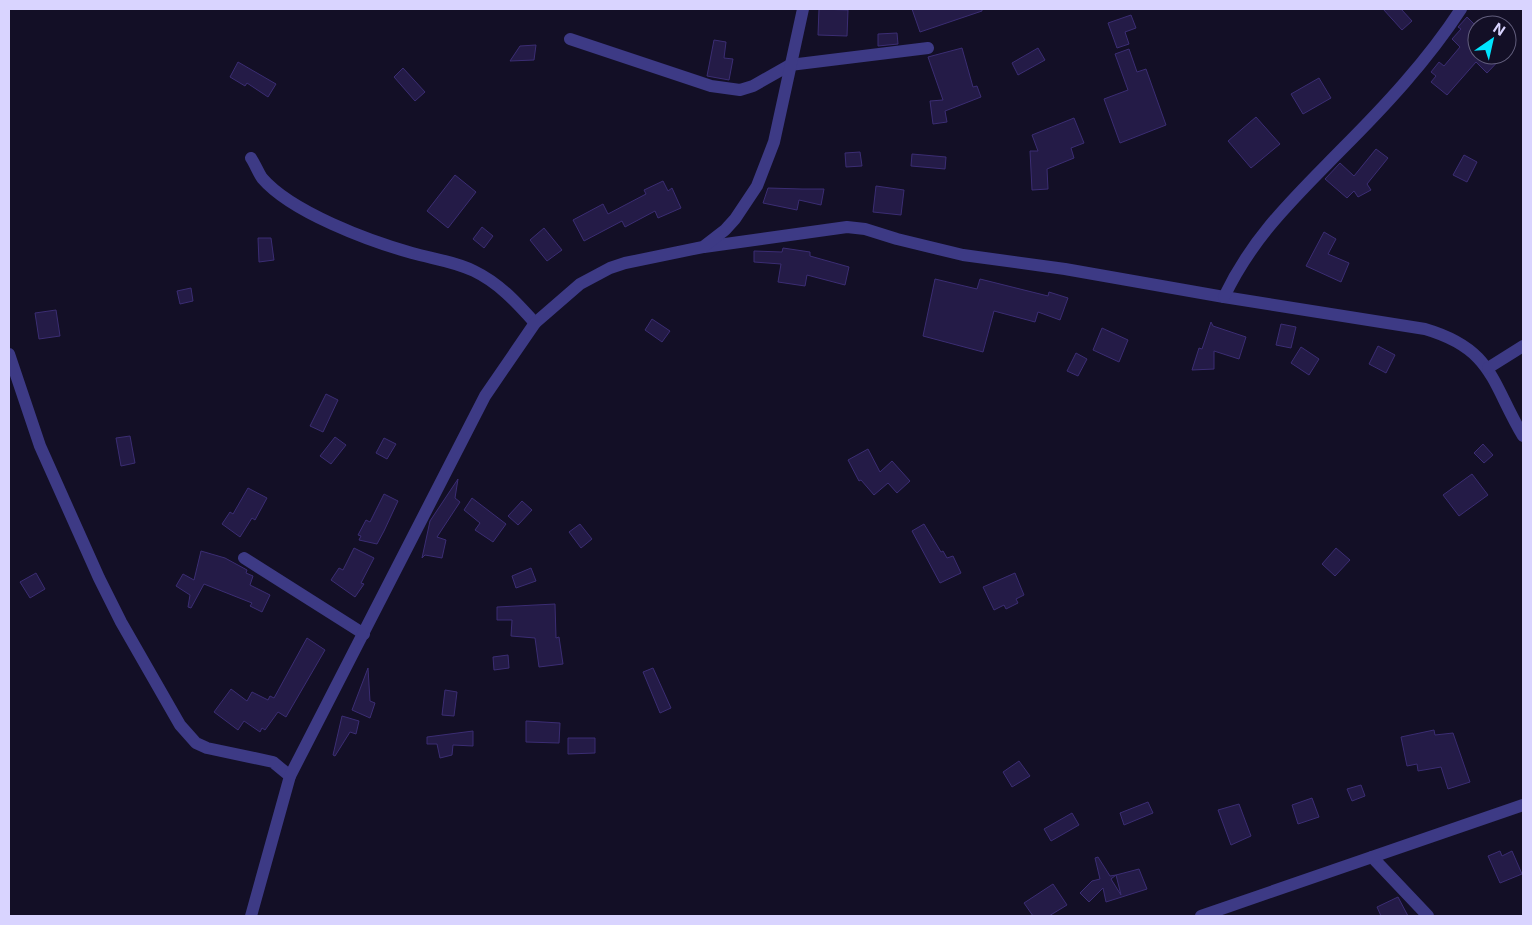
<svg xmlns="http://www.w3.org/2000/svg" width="1532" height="925" viewBox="0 0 1532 925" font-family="Inter,sans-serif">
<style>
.building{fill:#241b47;stroke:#3b2d73}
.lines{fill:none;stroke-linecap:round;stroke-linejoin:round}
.minor{stroke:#3d3a85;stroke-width:12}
.tertiary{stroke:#3d3a85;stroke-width:12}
</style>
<rect width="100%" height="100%" fill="#130f26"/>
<!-- building -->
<g class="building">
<polygon points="819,9 848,10 847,36 818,35"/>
<polygon points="912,9 982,9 982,11 920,32"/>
<polygon points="1383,9 1401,9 1412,21 1402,30"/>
<polygon points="1131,15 1136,28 1125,32 1129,44 1117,48 1108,23"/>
<polygon points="1467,17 1477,27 1477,55 1504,55 1487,73 1476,62 1447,95 1431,82 1436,76 1431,72 1439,62 1444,66 1460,47 1452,39 1461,29 1458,27"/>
<polygon points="897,33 898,44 878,46 878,34"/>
<polygon points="714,40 726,42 724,58 733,59 729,80 707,76"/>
<polygon points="536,45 534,60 510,61 520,46"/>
<polygon points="962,48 973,87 977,86 981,97 945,111 947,122 933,124 930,101 943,100 928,57"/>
<polygon points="1038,48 1045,60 1018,75 1012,63"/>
<polygon points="1129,49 1137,72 1146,69 1166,125 1120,143 1104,99 1128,90 1115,54"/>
<polygon points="238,62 276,84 268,97 247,83 245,86 230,77"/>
<polygon points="403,68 425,92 415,101 394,77"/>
<polygon points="1319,78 1331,98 1303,114 1291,94"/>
<polygon points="1256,117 1280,144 1251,168 1228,141"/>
<polygon points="1074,118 1084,143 1071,148 1074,158 1047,169 1048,189 1032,190 1030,151 1038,151 1032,135"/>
<polygon points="1376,149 1388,158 1367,184 1371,190 1358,197 1354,191 1347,198 1325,179 1340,163 1354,176"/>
<polygon points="860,152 862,166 846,167 845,153"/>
<polygon points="912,154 946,157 945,169 911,166"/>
<polygon points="1464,155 1477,162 1467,182 1453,175"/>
<polygon points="455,175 476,192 448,228 427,211"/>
<polygon points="663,181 668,191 672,188 681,208 658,218 655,211 625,227 622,221 584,241 573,220 603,204 608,214 646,194 644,190"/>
<polygon points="876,186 904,190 901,215 873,212"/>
<polygon points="768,188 802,189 824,189 821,205 799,200 797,210 763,203"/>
<polygon points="482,227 493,236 484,248 473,239"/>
<polygon points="544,228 562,250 547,261 530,240"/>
<polygon points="1324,232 1336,239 1328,254 1349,263 1341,282 1306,266"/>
<polygon points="258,238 271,238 274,260 259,262"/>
<polygon points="783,248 810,252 810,256 849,267 845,285 807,275 805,286 778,282 781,264 754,262 754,251 782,252"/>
<polygon points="935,279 977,289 980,279 1048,296 1049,292 1068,298 1060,320 1038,312 1035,322 994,311 983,352 923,336"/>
<polygon points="191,288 193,301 180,304 177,291"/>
<polygon points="56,310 60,336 39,339 35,313"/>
<polygon points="652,319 670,331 662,342 645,330"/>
<polygon points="1211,322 1213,326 1246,337 1239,359 1214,351 1214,369 1192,370 1199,348 1202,349"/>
<polygon points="1281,324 1296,327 1291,348 1276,345"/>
<polygon points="1102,328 1128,340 1119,362 1093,350"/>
<polygon points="1378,346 1395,355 1386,373 1369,364"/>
<polygon points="1301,347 1319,359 1309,375 1291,363"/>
<polygon points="1076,353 1087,359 1078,376 1067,371"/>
<polygon points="326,394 338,400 323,432 310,426"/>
<polygon points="130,436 135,463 121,466 116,438"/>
<polygon points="335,437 346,445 331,464 320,456"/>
<polygon points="384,438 396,444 387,459 376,453"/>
<polygon points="1483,444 1493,455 1484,463 1474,453"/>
<polygon points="868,449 880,472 892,461 910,481 897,493 888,483 874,495 861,480 859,481 848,460"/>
<polygon points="1472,474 1488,495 1459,516 1443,495"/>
<polygon points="458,479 455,498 460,502 437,537 446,540 442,558 425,555 422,558 430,521"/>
<polygon points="248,488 267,498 255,520 252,518 240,537 222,524 230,512 233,514"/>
<polygon points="384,494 398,501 384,531 377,544 359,540 361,536 358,535 366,520 370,522"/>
<polygon points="472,498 506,524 493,542 475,530 480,523 464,510"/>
<polygon points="522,501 532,510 518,525 508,516"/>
<polygon points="580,524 592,539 581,548 569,532"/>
<polygon points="924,524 941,552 943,551 947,558 953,556 961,573 940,583 912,531"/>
<polygon points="354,548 374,558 361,583 364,584 355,597 331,580 339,568 343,570"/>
<polygon points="1336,548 1350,560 1335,576 1322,564"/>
<polygon points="201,551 225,558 247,570 246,573 253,576 250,585 270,595 262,612 250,606 252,603 204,584 191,608 188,607 190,595 176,586 183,574 194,580"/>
<polygon points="531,568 536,581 516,588 512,576"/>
<polygon points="36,573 45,589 30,598 20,582"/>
<polygon points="1015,573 1024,595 1016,599 1018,603 1006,609 1004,605 994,610 983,587"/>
<polygon points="555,604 556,638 559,637 563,664 539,667 535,638 511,636 512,620 497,620 497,607"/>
<polygon points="307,638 325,650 286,717 278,712 265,730 262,728 260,732 244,721 238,730 214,712 231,689 247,701 252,692 268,700 270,696 274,698"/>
<polygon points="508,655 509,668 494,670 493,657"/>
<polygon points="368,668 370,701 375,703 370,718 352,710"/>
<polygon points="653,668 671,708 660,713 643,672"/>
<polygon points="445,690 457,692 454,716 442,715"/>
<polygon points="342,716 359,721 356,734 350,732 335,756 333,755"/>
<polygon points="526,721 560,723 559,743 526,742"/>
<polygon points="1434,730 1435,735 1453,733 1470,782 1448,789 1441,767 1418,771 1417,764 1407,766 1401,737"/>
<polygon points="473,731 473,746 453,745 452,755 440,758 437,744 427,744 427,737"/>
<polygon points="568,738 595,738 595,753 568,754"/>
<polygon points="1019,761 1030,776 1012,787 1003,772"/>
<polygon points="1361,785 1365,796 1352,801 1347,789"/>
<polygon points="1312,798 1319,817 1298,824 1292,805"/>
<polygon points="1148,802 1153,813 1124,825 1120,813"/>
<polygon points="1239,804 1251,836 1231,845 1218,810"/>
<polygon points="1072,813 1079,825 1051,841 1044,829"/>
<polygon points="1500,851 1502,856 1512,851 1522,874 1500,883 1488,856"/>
<polygon points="1098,857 1110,876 1116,875 1111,879 1121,895 1116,875 1139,869 1147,889 1106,902 1103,888 1089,902 1080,893 1092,881 1100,879 1095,858"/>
<polygon points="1053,884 1067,905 1049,916 1033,916 1024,903"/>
<polygon points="1398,897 1408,916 1381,916 1377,907"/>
</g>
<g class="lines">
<!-- minor -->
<g class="minor">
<polyline points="570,39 711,86 740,90 753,86 790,65 928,48"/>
<path d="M251,158C255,164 258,172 262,178C291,212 369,241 412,253C433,259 454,261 474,271C499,283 516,302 535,323"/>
<path d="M704,247L847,227L865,229L897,239L963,255L1065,269L1224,297L1425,329C1493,349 1491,382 1523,436"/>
<path d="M1224,297C1253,236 1294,198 1341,150C1385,106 1427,61 1461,9"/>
<polyline points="9,354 40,446 99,578 121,622 180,725 196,743 207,748 273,762 290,776"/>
<polyline points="1488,368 1523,346"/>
<polyline points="244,558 364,634"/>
<polyline points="1372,857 1428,916"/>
<polyline points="251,916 290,776 485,396 535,323 580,284 610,268 625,263 703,247 725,230 735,219 757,186 774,142 803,9"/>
</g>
<!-- tertiary -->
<polyline class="tertiary" points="1201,916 1523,805"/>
</g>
<!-- border -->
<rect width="1532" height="925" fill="none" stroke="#d9d4ff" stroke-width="20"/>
<!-- north arrow -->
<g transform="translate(1492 40) rotate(34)"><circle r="24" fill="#130f26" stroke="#625e7d"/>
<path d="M0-4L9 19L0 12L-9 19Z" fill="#00e5ff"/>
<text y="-8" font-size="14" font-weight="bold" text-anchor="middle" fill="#d9d4ff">N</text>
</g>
</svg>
